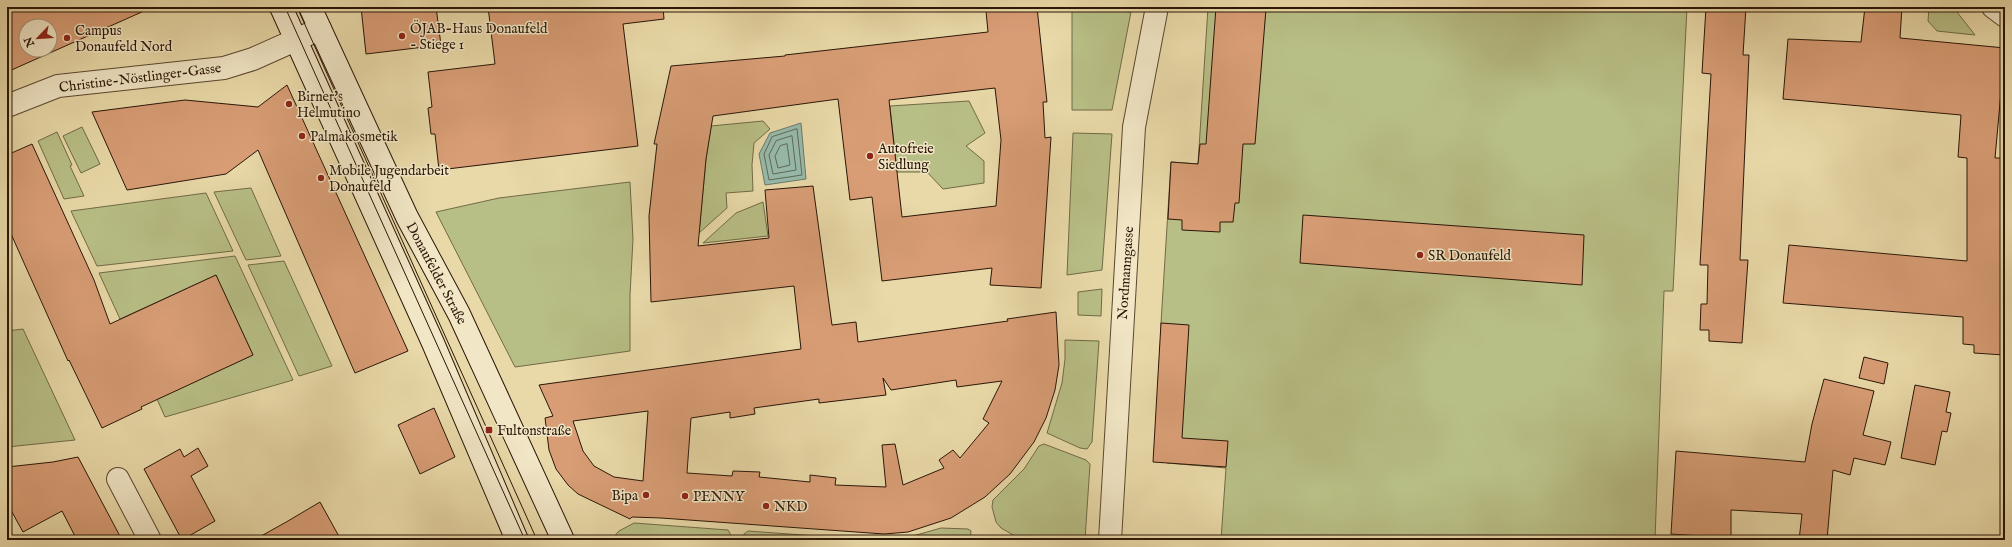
<svg xmlns="http://www.w3.org/2000/svg" width="2012" height="547" viewBox="0 0 2012 547" font-family="'IM FELL English',serif">
<style>
.green{fill:#b8bf86;stroke:#716a46}
.water{fill:#97baaa;stroke:#6b7869}
.lines{fill:none;stroke-linecap:round;stroke-linejoin:round}
.shore{stroke:#606858;stroke-width:1}
.building{fill:#d89d75;stroke:#2a1607;fill-rule:evenodd}
.street-casing{stroke:#5a472f;stroke-width:24}
.secondary-casing{stroke:#2a1607;stroke-width:24}
.street{stroke:#f1e6c6;stroke-width:22}
.secondary{stroke:#f1e6c6;stroke-width:22}
.tram{stroke:#2a1607;stroke-width:1}
.poi-dot{fill:#8f2418;stroke:#f1e6c6;stroke-width:1.5}
.labels{text-anchor:middle;stroke-width:3;stroke-linejoin:round;paint-order:stroke}
.poi-label{font-size:14px;fill:#2a1607;stroke:#f1e6c6;text-anchor:start}
.street-label{font-size:14px;fill:#2a1607;stroke:#f1e6c6}
</style>
<rect width="100%" height="100%" fill="#e9d9a8"/>
<filter id="stains"><feTurbulence type="fractalNoise" baseFrequency=".005" numOctaves="4"/><feColorMatrix values="0 0 0 0 .2 0 0 0 0 .09 0 0 0 0 .02 0 0 0 .5 -.17"/></filter>
<radialGradient id="worn" r=".72"><stop offset=".6" stop-color="#630" stop-opacity="0"/><stop offset="1" stop-color="#630" stop-opacity=".3"/></radialGradient>
<!-- green -->
<g class="green">
<polygon points="1072,7 1131,12 1112,110 1072,110"/>
<polygon points="1208,7 1687,7 1673,291 1664,291 1655,540 1221,540 1226,468 1167,463 1161,323 1171,162 1198,164"/>
<polygon points="1929,7 1953,7 1975,35 1937,31 1928,21"/>
<polygon points="969,101 985,133 966,146 984,161 984,183 943,189 927,172 897,172 890,106"/>
<polygon points="763,121 770,129 754,143 752,165 753,191 726,193 727,208 699,233 706,159 711,126"/>
<polygon points="82,127 100,164 81,173 63,136"/>
<polygon points="57,132 72,165 70,166 84,196 64,199 38,141"/>
<polygon points="1073,133 1112,134 1102,270 1067,275"/>
<polygon points="630,182 633,239 630,295 630,351 515,367 436,212 499,198"/>
<polygon points="251,188 281,256 246,260 214,192"/>
<polygon points="206,193 233,251 97,266 71,211"/>
<polygon points="763,202 768,236 703,243 736,213"/>
<polygon points="235,256 293,380 165,417 157,399 253,355 216,275 120,319 99,273"/>
<polygon points="284,261 332,366 299,376 248,265"/>
<polygon points="1102,289 1101,316 1078,315 1078,292"/>
<polygon points="23,329 75,440 7,447 7,331"/>
<polygon points="1065,340 1099,341 1092,442 1087,449 1080,448 1047,433 1062,383 1065,359"/>
<polygon points="1044,444 1086,460 1090,464 1085,540 1022,540 1001,528 996,522 992,507 993,500 1024,469 1039,446"/>
<polygon points="634,523 728,530 731,535 730,540 611,540 619,531"/>
<polygon points="941,528 968,529 971,531 970,540 875,540 906,538"/>
<polygon points="748,531 830,537 830,540 743,540 744,534"/>
</g>
<!-- water -->
<polygon class="water" points="801,123 806,179 765,185 759,154 770,133"/>
<g class="lines">
<!-- shore -->
<g class="shore">
<polygon points="797,129 802,175 769,180 764,154 772,137"/>
<polygon points="792,136 796,170 773,174 769,155 776,141"/>
<polygon points="787,144 790,165 778,168 775,156 780,146"/>
</g>
</g>
<!-- building -->
<g class="building">
<path d="M7,7H153L7,72ZM26,26H50V50H26Z"/>
<polygon points="361,7 436,7 441,45 366,54"/>
<polygon points="488,7 663,7 664,19 623,24 638,146 439,170 435,134 431,134 428,108 432,107 428,72 495,64"/>
<path d="M1037,7L1047,102H1043L1045,138L1051,137L1041,288L990,285L992,268L882,281L872,197L850,200L838,99L713,116L706,159L698,246L769,238L765,190L813,186L832,325L856,322L858,342L1008,321L1007,319L1056,312L1059,365L1055,390L1046,418L1034,442L1010,474L985,497L951,518L908,532L884,534L661,518L632,517L630,519L578,494L568,485L556,469L549,450L545,418L553,416L539,385L801,349L794,286L651,302L649,216L657,144H654L671,66L785,56V55L988,32L986,11ZM995,88L1001,140L996,206L902,217L889,100ZM883,378L891,390L956,380L957,387L1002,381L983,419L989,423L960,458L953,450L939,460L944,468L903,485L895,444L882,445L886,487L835,485L836,478L810,475V482L759,477L760,472L733,471L732,476L687,473L691,418L730,412V418L755,414L754,408L819,399V403L886,395ZM648,411L643,481L614,477L594,466L583,451L573,421Z"/>
<polygon points="1216,7 1266,9 1255,144 1243,144 1239,203 1235,203 1233,222 1220,222 1220,232 1182,230 1182,220 1168,219 1171,162 1198,164 1200,144 1206,144"/>
<polygon points="1706,7 1746,7 1743,55 1749,55 1740,260 1748,260 1742,343 1709,341 1709,330 1700,330 1701,304 1707,304 1708,265 1700,265 1711,74 1702,73"/>
<polygon points="1865,7 1902,7 1900,38 2005,48 1995,158 2004,158 2004,355 1974,353 1974,345 1963,344 1963,317 1783,303 1789,245 1967,261 1967,158 1958,157 1961,115 1783,99 1788,39 1861,42"/>
<polygon points="287,85 408,351 355,373 258,150 226,174 127,190 92,112 185,100 258,107"/>
<polygon points="32,144 94,280 110,324 216,275 253,355 141,407 142,409 102,428 69,360 68,361 7,225 7,155"/>
<polygon points="1303,215 1584,235 1582,285 1300,263"/>
<polygon points="1161,323 1189,325 1182,438 1228,441 1226,467 1153,462"/>
<polygon points="1864,357 1888,363 1884,384 1859,378"/>
<polygon points="1824,379 1874,391 1863,435 1891,442 1885,465 1854,458 1850,475 1833,470 1827,540 1799,540 1802,514 1731,510 1731,538 1671,534 1676,451 1805,462 1812,424"/>
<polygon points="1915,385 1950,392 1946,412 1951,413 1947,432 1942,431 1935,465 1901,458"/>
<polygon points="434,408 455,457 420,474 398,425"/>
<polygon points="198,448 208,466 191,476 215,521 182,540 144,469 180,449 184,457"/>
<polygon points="78,457 122,540 77,540 62,511 23,532 7,503 7,467 53,462"/>
<polygon points="320,502 341,540 254,540 288,521"/>
</g>
<g class="lines">
<defs>
<g id="street">
<polyline points="1993,7 2005,16"/>
<polyline points="7,106 58,86 224,68 253,59 320,29"/>
<polyline points="118,479 150,540"/>
<polyline points="1110,540 1134,127 1157,7"/>
</g>
<g id="secondary">
<polyline points="281,7 433,343 517,540"/>
<polyline points="310,7 407,217 459,314 563,540"/>
</g>
</defs>
<!-- street casing -->
<use href="#street" class="street-casing"/>
<!-- secondary casing -->
<use href="#secondary" class="secondary-casing"/>
<!-- street -->
<use href="#street" class="street"/>
<!-- secondary -->
<use href="#secondary" class="secondary"/>
<!-- tram -->
<g class="tram">
<polyline points="285,7 525,540"/>
<polyline points="297,7 537,540"/>
</g>
</g>
<!-- markers -->
<g class="poi-dot">
<circle cx="402" cy="36" r="4"/>
<circle cx="67" cy="38" r="4"/>
<circle cx="289" cy="104" r="4"/>
<circle cx="302" cy="136" r="4"/>
<circle cx="870" cy="156" r="4"/>
<circle cx="321" cy="178" r="4"/>
<circle cx="1420" cy="255" r="4"/>
<rect x="485" y="426" width="8" height="8" rx="2"/>
<circle cx="646" cy="495" r="4"/>
<circle cx="685" cy="496" r="4"/>
<circle cx="766" cy="506" r="4"/>
</g>
<g class="labels">
<!-- poi labels -->
<g class="poi-label">
<text x="410" y="33">ÖJAB-Haus Donaufeld<tspan x="410" dy="16">- Stiege 1</tspan></text>
<text x="75" y="35">Campus<tspan x="75" dy="16">Donaufeld Nord</tspan></text>
<text x="297" y="101">Birner's<tspan x="297" dy="16">Helmutino</tspan></text>
<text x="310" y="141">Palmakosmetik</text>
<text x="878" y="153">Autofreie<tspan x="878" dy="16">Siedlung</tspan></text>
<text x="329" y="175">Mobile Jugendarbeit<tspan x="329" dy="16">Donaufeld</tspan></text>
<text x="1428" y="260">SR Donaufeld</text>
<text x="497" y="435">Fultonstraße</text>
<text x="638" y="500" text-anchor="end">Bipa</text>
<text x="693" y="501">PENNY</text>
<text x="774" y="511">NKD</text>
</g>
<!-- street labels -->
<g class="street-label">
<text transform="translate(140 77) rotate(-7)" y="5">Christine-Nöstlinger-Gasse</text>
<text transform="translate(437 273) rotate(62)" y="5">Donaufelder Straße</text>
<text transform="translate(1125 273) rotate(-86)" y="5">Nordmanngasse</text>
</g>
</g>
<!-- margin -->
<rect width="2012" height="547" fill="none" stroke="#e9d9a8" stroke-width="24"/>
<rect x="8" y="8" width="1996" height="531" fill="none" stroke="#2a1607" stroke-width="2"/>
<rect x="12" y="12" width="1988" height="523" fill="none" stroke="#2a1607"/>
<!-- north arrow -->
<g transform="translate(38 38) rotate(245)"><circle r="19" fill="#f1e6c6" stroke="#a1937a"/>
<path d="M0-3L7 15L0 10L-7 15Z" fill="#8f2418"/>
<text y="-6" font-size="11" font-weight="bold" text-anchor="middle" fill="#2a1607">N</text>
</g>
<rect width="100%" height="100%" filter="url(#stains)"/>
<rect width="100%" height="100%" fill="url(#worn)"/>
</svg>
